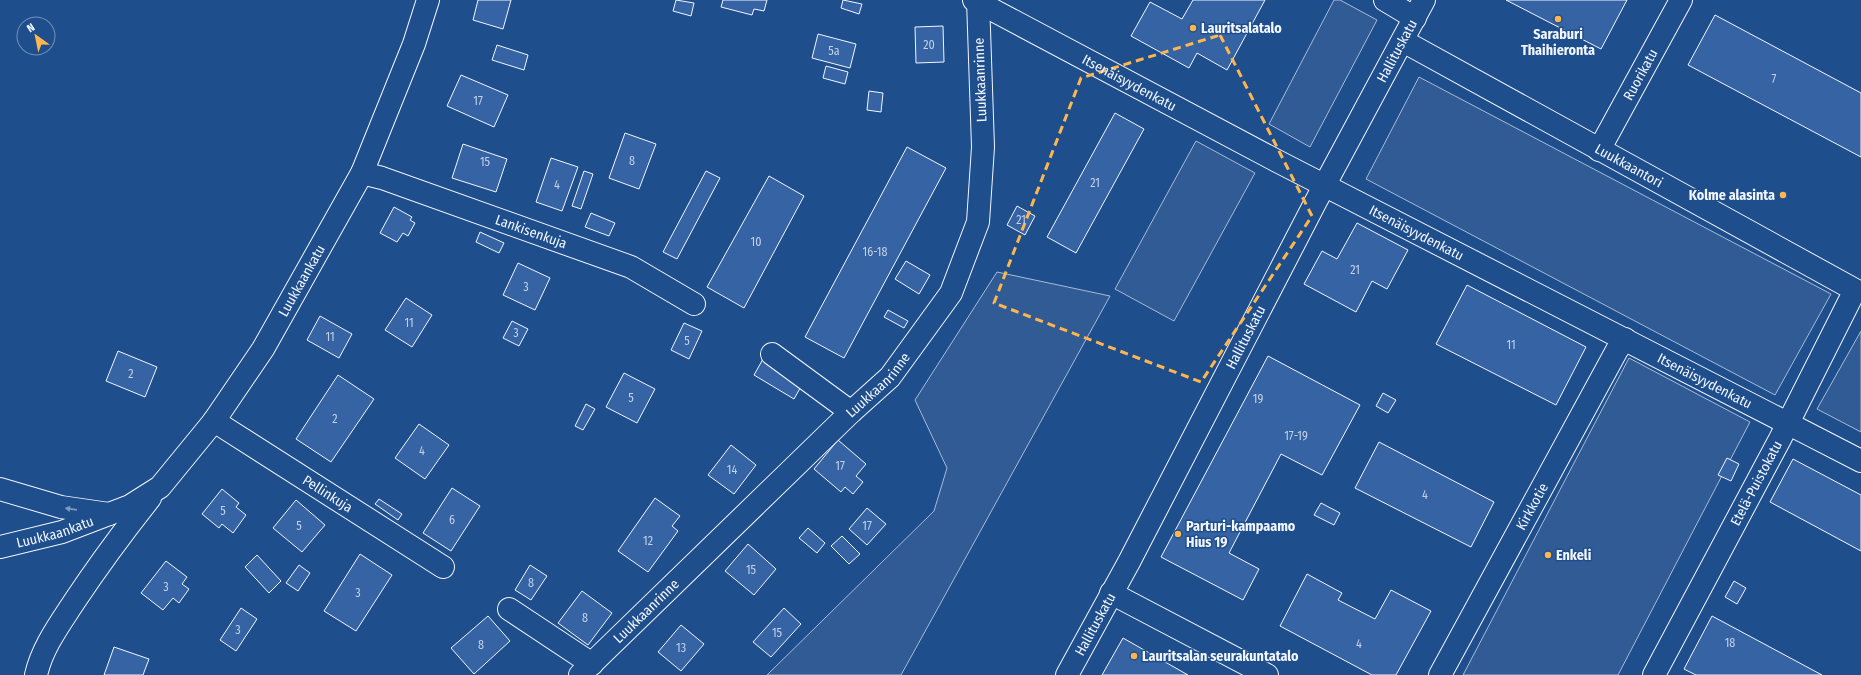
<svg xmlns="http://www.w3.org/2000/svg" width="1861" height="675" viewBox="0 0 1861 675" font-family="'Fira Sans Condensed',sans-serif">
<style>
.built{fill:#305b95;stroke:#a8bbd7}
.building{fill:#3563a3;stroke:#f2f6ff}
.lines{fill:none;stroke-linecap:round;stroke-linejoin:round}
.minor-casing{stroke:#f2f6ff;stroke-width:24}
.minor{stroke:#1f4e8c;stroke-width:22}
.oneway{fill:#7e9ac0}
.marked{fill:none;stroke:#ffb74d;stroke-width:3;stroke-dasharray:8 5;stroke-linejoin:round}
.poi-dot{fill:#ffb74d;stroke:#1f4e8c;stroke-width:1.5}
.labels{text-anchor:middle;stroke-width:3;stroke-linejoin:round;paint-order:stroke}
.number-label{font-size:12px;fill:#c3d1e8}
.poi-label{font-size:14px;font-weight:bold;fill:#f2f6ff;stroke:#1f4e8c;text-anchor:start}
.street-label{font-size:14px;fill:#f2f6ff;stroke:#1f4e8c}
</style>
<rect width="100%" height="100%" fill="#1f4e8c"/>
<!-- built -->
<g class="built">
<polygon points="1334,0 1340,0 1377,20 1310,147 1269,124"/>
<polygon points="1419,77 1831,294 1775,395 1366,179"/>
<polygon points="1196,141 1255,173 1174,321 1115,289"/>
<polygon points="997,272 1110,296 901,675 767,675 934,511 947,468 915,400"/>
<polygon points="1861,331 1861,432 1817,409"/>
<polygon points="1629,358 1750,422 1618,675 1463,675"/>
</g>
<!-- building -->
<g class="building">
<polygon points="478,0 511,0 503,29 473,20"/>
<polygon points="676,0 694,3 691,16 673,11"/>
<polygon points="723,0 767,0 764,11 754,9 752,15 721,7"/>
<polygon points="843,0 862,4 859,14 841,8"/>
<polygon points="1193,0 1265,0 1227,70 1197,53 1189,68 1131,36 1150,2 1182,19"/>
<polygon points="1506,0 1627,0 1601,49"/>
<polygon points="1715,15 1861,93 1861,157 1688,65"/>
<polygon points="943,26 944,62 916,63 915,27"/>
<polygon points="818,34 856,44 850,68 812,58"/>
<polygon points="497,45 528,55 524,70 492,60"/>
<polygon points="826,66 848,72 845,84 823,78"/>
<polygon points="461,75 508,95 494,127 447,106"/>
<polygon points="869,91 883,93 881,112 867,110"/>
<polygon points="1115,113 1144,129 1076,253 1047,237"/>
<polygon points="625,133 656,144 639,189 609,178"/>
<polygon points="463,144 507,159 496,192 452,178"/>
<polygon points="907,147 946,168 844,358 805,337"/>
<polygon points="551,158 578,167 562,211 536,202"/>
<polygon points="584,171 593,174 581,209 572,206"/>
<polygon points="706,171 720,178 677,259 663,252"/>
<polygon points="769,176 804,196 744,308 707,287"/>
<polygon points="1017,206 1035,216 1025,235 1007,225"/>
<polygon points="394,207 412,217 410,220 415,223 408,236 403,233 397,242 380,233"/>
<polygon points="591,213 615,223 609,236 585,227"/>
<polygon points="1357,223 1408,250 1387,289 1372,281 1356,312 1304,284 1322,251 1337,259"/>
<polygon points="480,232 504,243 499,253 476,242"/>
<polygon points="906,261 930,275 919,294 895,279"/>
<polygon points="518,263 550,278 535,310 503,295"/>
<polygon points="1467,285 1586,347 1556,405 1436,344"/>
<polygon points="406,298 432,315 412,347 385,330"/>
<polygon points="888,310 908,321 904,328 884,317"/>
<polygon points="320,316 352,334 339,358 307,340"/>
<polygon points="512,321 528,329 519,346 503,338"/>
<polygon points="684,323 702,331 689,359 671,350"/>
<polygon points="118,351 157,367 145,397 106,381"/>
<polygon points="1268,356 1360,405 1322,475 1281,454 1229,553 1259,569 1243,600 1161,557"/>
<polygon points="763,359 803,383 794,399 754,375"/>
<polygon points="624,373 655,389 637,423 606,407"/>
<polygon points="338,375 374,399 331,462 296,439"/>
<polygon points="1383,393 1396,400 1388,413 1376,406"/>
<polygon points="586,404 595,409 583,430 575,426"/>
<polygon points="419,424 449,445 425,479 395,458"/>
<polygon points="838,440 866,464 856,476 863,482 853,494 845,487 841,492 814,469"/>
<polygon points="1379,442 1494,502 1471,547 1355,488"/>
<polygon points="731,445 756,465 734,494 708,475"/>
<polygon points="1727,458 1739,464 1731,481 1718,475"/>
<polygon points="1793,459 1861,495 1861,551 1770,502"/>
<polygon points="452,488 480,506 451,551 423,533"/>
<polygon points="222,489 239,503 236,507 246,515 233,533 222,524 219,528 202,514"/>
<polygon points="655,498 680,516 672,526 678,531 648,572 618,551"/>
<polygon points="379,499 402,514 398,520 375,504"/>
<polygon points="296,500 325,525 302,552 273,528"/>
<polygon points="1321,503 1340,513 1334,525 1314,515"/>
<polygon points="867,508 886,524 867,545 849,529"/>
<polygon points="808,528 825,543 817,553 799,538"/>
<polygon points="842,536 860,554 849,564 831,546"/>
<polygon points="748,544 776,569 754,595 725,571"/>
<polygon points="360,554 392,575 356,631 324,611"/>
<polygon points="257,555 281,581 269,593 245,567"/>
<polygon points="166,561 187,577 182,584 189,589 179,603 173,598 163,610 141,593"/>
<polygon points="299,565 310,573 298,591 286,583"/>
<polygon points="530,565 547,576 531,600 515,590"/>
<polygon points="1307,574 1342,593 1338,600 1375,619 1391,590 1431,611 1396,675 1372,675 1280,626"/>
<polygon points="1734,581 1746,588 1737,604 1725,597"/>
<polygon points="582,591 612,613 588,645 558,623"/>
<polygon points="241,608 257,619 236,651 220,640"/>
<polygon points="784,608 801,624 771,657 753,642"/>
<polygon points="488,616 510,641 474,674 451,648"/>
<polygon points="1712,616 1822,675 1696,675 1684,669"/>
<polygon points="681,625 704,644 681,671 658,652"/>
<polygon points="1123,638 1188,675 1102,675"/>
<polygon points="114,647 149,659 143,675 104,675"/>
</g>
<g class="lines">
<defs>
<g id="minor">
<path id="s1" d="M974,0L1277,161L1861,461"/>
<polyline points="1385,0 1415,18"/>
<path id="s2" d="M1403,41L1855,290L1780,439L1654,675"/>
<path id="s3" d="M1599,150L1681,0"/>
<path id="s4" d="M362,173L382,178L631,267L694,304"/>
<polyline points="772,354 851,412"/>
<path id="s5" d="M214,421L443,567"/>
<polyline points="0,489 61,507 109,514"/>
<path id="s6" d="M0,547L62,532L130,506L160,487L214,421L263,349L362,173L414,44L428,0"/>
<polyline points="1111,593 1267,675"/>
<polyline points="509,609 592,664"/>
<path d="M36,675C42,648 59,625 74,602C98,566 123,532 150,498"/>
<path id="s7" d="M580,675L851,412L890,377L951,293L978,222L983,147L978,0"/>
<path id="s8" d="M1067,675L1129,562L1315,203L1424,0"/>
<path id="s9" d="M1440,675L1617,350L1625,339"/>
</g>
</defs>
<!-- minor casing -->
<use href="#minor" class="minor-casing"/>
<!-- minor -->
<use href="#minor" class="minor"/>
</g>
<!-- one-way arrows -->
<defs><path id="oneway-solid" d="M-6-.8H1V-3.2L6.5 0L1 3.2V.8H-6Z"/></defs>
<use class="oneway" href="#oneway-solid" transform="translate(71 509) rotate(-172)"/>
<!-- marked area -->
<path class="marked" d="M1220,35L1312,216L1201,382L994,303L1081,78Z"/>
<!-- markers -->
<g class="poi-dot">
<circle cx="1558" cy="19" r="4"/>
<circle cx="1193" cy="28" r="4"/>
<circle cx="1783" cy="195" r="4"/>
<circle cx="1178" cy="534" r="4"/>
<circle cx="1548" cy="555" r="4"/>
<circle cx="1134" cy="656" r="4"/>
</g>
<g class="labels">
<!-- number labels -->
<g class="number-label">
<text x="929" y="49">20</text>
<text x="834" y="55">5a</text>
<text x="1774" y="83">7</text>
<text x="478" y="105">17</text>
<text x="632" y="165">8</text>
<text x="485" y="166">15</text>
<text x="1095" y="187">21</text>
<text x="557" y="189">4</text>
<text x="1021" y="224">21</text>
<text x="756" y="246">10</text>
<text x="875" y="256">16-18</text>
<text x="1355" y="274">21</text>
<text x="526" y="291">3</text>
<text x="409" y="327">11</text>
<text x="516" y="337">3</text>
<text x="330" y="341">11</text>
<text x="687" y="345">5</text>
<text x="1511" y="349">11</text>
<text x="131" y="378">2</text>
<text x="631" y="402">5</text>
<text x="1258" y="403">19</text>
<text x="335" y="423">2</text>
<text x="1296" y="440">17-19</text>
<text x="422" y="455">4</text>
<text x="840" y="470">17</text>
<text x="732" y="474">14</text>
<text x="1425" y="499">4</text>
<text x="223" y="515">5</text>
<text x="452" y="524">6</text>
<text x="299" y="530">5</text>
<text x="867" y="530">17</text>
<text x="648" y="545">12</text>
<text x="751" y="574">15</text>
<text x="531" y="587">8</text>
<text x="166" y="591">3</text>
<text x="358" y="597">3</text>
<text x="585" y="622">8</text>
<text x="238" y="634">3</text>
<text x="777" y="637">15</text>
<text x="1730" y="647">18</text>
<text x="1359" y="648">4</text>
<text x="481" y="649">8</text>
<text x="681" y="652">13</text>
</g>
<!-- poi labels -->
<g class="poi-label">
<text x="1201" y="33">Lauritsalatalo</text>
<text x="1558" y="39" text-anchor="middle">Saraburi<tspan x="1558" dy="16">Thaihieronta</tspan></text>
<text x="1775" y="200" text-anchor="end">Kolme alasinta</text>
<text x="1186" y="531">Parturi-kampaamo<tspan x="1186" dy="16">Hius 19</tspan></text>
<text x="1556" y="560">Enkeli</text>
<text x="1142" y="661">Lauritsalan seurakuntatalo</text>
</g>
<!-- street labels -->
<g class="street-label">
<text dy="5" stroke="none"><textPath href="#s8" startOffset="706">Hallituskatu</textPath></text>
<text dy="5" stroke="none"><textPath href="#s3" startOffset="86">Ruorikatu</textPath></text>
<text transform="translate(980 80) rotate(-92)" y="5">Luukkaanrinne</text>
<text dy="5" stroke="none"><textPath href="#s1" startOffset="176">Itsenäisyydenkatu</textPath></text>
<text dy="5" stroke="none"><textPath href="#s2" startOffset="258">Luukkaantori</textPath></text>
<text dy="5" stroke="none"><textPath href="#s4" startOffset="179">Lankisenkuja</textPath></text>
<text dy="5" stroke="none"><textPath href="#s1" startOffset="500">Itsenäisyydenkatu</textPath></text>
<text dy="5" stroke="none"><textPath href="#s6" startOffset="423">Luukkaankatu</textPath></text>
<text dy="5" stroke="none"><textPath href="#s8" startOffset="382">Hallituskatu</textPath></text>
<text dy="5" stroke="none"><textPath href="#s1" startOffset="824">Itsenäisyydenkatu</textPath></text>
<text dy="5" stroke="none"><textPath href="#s7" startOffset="416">Luukkaanrinne</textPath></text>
<text transform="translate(1756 483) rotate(-62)" y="5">Etelä-Puistokatu</text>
<text dy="5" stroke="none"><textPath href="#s5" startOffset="135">Pellinkuja</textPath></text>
<text dy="5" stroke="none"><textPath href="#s9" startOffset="192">Kirkkotie</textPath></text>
<text dy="5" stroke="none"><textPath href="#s6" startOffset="57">Luukkaankatu</textPath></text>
<text dy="5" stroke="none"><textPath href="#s7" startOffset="92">Luukkaanrinne</textPath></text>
<text dy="5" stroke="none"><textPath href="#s8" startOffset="58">Hallituskatu</textPath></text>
</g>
</g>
<!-- north arrow -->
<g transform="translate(36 36) rotate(327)"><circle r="19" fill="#1f4e8c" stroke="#7391ba"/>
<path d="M0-3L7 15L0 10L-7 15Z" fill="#ffb74d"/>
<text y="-6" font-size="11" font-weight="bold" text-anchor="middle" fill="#f2f6ff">N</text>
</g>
</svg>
